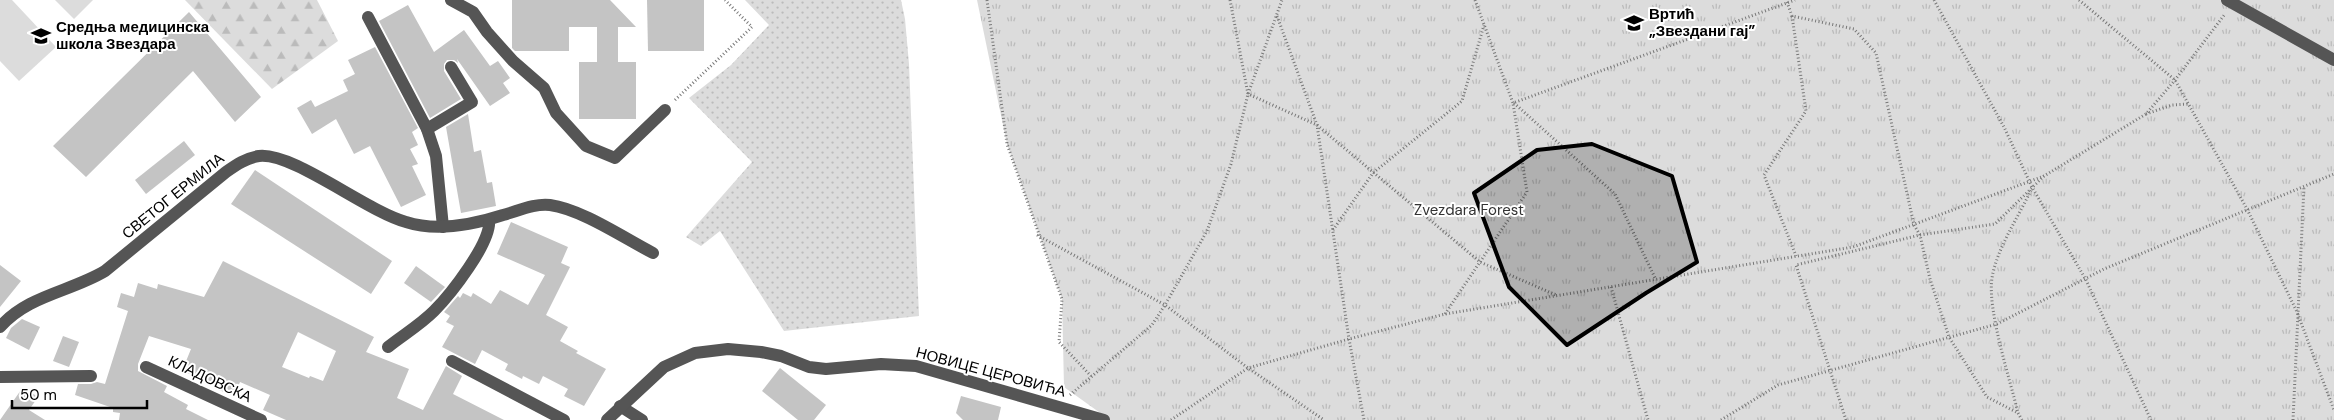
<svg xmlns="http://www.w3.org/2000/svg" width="2334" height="420" viewBox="0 0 2334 420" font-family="'DM Sans',sans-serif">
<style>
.grass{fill:url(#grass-dots)}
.forest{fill:url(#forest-firs)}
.park{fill:url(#park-tufts)}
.pitch{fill:#dcdcdc}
.building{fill:#c4c4c4;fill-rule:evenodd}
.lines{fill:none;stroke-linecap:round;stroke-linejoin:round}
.path{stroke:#777;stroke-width:3;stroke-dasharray:1 2.5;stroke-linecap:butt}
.minor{stroke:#555;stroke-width:12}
.marked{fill:#000;fill-opacity:0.2;stroke:#000;stroke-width:4;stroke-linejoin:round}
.labels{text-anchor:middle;stroke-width:4;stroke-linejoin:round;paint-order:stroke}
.poi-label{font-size:15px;font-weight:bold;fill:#000;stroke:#fff;text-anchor:start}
.street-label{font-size:15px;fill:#000;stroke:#fff}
.park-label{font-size:15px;fill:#333;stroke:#fff}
</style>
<defs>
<pattern id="grass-dots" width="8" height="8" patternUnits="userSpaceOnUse" patternTransform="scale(1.25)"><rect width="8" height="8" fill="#dcdcdc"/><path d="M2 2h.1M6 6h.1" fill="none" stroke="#bbb" stroke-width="1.8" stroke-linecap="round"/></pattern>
<pattern id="forest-firs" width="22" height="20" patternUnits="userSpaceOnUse" patternTransform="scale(1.25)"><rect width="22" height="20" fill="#dcdcdc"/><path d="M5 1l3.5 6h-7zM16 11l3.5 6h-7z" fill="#bbb"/></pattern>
<pattern id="park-tufts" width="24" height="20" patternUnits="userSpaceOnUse" patternTransform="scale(1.25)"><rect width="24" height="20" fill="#dcdcdc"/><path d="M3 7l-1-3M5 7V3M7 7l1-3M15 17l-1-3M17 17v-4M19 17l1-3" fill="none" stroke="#bbb"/></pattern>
</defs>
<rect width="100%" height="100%" fill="#fff"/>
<!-- grass -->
<polygon class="grass" points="745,0 901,0 905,19 909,64 919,316 784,331 720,231 701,246 686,237 752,162 689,98 731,65 769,25"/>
<!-- forest -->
<polygon class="forest" points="185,0 317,0 338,41 272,89"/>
<!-- park -->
<polygon class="park" points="977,0 2334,0 2334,420 1110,420 1064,387 1062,299 1007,144"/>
<!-- pitch -->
<g class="pitch">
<polygon points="0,0 12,0 56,47 19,81 0,61"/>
<polygon points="55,0 93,0 74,19"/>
</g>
<!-- building -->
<g class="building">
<polygon points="512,0 610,0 636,27 618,27 618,62 636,62 636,119 579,119 579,62 597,62 597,27 569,27 569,51 515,51 512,48"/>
<polygon points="647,0 704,0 704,51 648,51"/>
<polygon points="408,5 434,52 464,30 490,66 498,61 510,78 503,83 510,93 490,106 457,59 458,63 454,60 447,60 444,64 444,71 461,99 430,118 379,21"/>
<polygon points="189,12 261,97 235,122 193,71 86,177 53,146"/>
<polygon points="375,47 418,128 412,132 418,145 410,149 418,164 412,166 426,195 401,207 370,146 354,154 336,119 312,134 297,108 311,100 315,107 348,91 343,80 355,74 348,60"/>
<polygon points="468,114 474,152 481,150 487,183 492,182 496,206 461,213 446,127"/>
<polygon points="184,141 195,155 146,194 135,180"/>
<polygon points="255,170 392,261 371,294 231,204"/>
<polygon points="511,222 568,247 561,263 570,267 546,315 568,327 560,341 578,351 576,353 606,369 584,406 564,396 568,389 543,376 539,384 523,376 522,379 505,370 508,364 482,350 475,364 442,347 454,326 446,322 450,316 444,312 458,296 460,298 463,293 471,297 473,293 491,304 500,290 528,305 545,275 497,254"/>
<path d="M223,261L374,337L366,352L409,369L397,398L423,410L446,366L462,376L453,394L504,420H286L263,410L270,395L240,382L234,396L214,388L216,385L182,371L191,349L149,336L138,364V371L167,386L164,392L188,405L186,409L208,420H119L120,413L113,412V408L75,395L78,384H91L97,382L105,384L128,311L117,307L121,293L134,297L138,283L157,289L158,284L204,297ZM298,332L336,351L323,381L310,376L309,378L282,367Z"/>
<polygon points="0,265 21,281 0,307"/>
<polygon points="416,266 445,287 431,302 404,283"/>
<polygon points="22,319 40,327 29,350 6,338 11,328"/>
<polygon points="63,336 79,342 69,367 53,361"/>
<polygon points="780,368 826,405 814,420 798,420 762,391"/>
<polygon points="23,387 38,397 29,410 45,420 0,420"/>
<polygon points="961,396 1001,407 998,420 963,420 956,413"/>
</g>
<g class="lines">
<!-- path -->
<g class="path">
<polyline points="987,0 1007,144 1062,299 1059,342 1091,376"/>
<polyline points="1230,0 1248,94 1317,125 1480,262 1556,295"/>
<polyline points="1475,0 1513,103 1795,0"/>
<polyline points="1934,0 2004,127 2032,187 2086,280 2151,420"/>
<polyline points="2079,0 2175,80 2247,209 2297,312 2334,410"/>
<polyline points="1787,2 1792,16 1854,29 1876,53 1914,225 1920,235 1930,279 1949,337 1987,397 2018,413"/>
<polyline points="1277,16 1317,125 1349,339 1364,420"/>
<polyline points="1792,16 1806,111 1764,175 1796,256"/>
<polyline points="675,100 752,27 725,0"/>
<polyline points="1514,103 1615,194 1656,280"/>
<polyline points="2146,114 2172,105 2189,104"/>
<polyline points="1333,230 1373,173 1462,101 1484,25"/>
<polyline points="1037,235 1165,305 1248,368 1349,339 1445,314 1853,247 2044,176"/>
<polyline points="1611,287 1648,420"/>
<polyline points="1445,314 1527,192 1513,103"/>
<polyline points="1070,395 1152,325 1165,305 1207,231 1231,164 1248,94 1282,0"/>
<polyline points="1171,420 1248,368 1324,420"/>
<polyline points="1721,420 1778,385 1997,324 2104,269 2334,174"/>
<polyline points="1846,420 1796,265 1920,235 1995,224 2044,176 2146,114 2175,80 2225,14"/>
<path d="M2022,420L2018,413C2010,379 1987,310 1992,278C1997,248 2018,218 2031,190"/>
<polyline points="2293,420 2304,186"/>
</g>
<!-- minor -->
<g class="minor">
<polyline points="451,0 473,12 487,32 513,61 544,88 556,113 586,146 615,158 665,110"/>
<polyline points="2227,0 2334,60"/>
<polyline points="368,17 427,129 436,156 443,227"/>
<polyline points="427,129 472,102 451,67"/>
<path d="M0,327C28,295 70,292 105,271L226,172C236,165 246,158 259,156C293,152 366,211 406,222C437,232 472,225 503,215C518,211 535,203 550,205C581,209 624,238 653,253"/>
<path d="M388,347C403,335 420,325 434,311C450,295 492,242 489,220"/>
<polyline points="452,361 564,420"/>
<polyline points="146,367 261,420"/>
<polyline points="0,377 91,376"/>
<polyline points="620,406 642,420"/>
<polyline points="607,420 664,367 695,353 728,349 761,352 781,356 809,367 826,369 881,364 916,366 1104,420"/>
</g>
</g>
<!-- marked area -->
<path class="marked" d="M1592,144L1672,176L1697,262L1646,293L1567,345L1509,287L1474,193L1537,150Z"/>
<!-- icons -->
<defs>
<symbol id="school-bare" viewBox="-9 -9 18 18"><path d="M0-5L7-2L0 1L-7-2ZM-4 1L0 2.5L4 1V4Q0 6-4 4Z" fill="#000" stroke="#fff" stroke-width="2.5" paint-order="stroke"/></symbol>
</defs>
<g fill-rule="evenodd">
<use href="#school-bare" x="1620" y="9" width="28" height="28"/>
<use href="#school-bare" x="27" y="22" width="28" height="28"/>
</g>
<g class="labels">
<!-- poi labels -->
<g class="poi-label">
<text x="1649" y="19">Вртић<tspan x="1649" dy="17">„Звездани гај”</tspan></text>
<text x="56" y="32">Средња медицинска<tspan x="56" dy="17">школа Звездара</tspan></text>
</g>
<!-- street labels -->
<g class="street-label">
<text transform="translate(173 196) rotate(-39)" y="5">СВЕТОГ ЕРМИЛА</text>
<text transform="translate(991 372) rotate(15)" y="5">НОВИЦЕ ЦЕРОВИЋА</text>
<text transform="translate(210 379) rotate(25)" y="5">КЛАДОВСКА</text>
</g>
<!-- park labels -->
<g class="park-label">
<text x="1469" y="215">Zvezdara Forest</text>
</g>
</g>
<!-- scale -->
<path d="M12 400v8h135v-8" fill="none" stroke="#000000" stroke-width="2.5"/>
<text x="20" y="400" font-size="15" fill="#000000" stroke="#ffffff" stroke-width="4" paint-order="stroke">50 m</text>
</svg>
